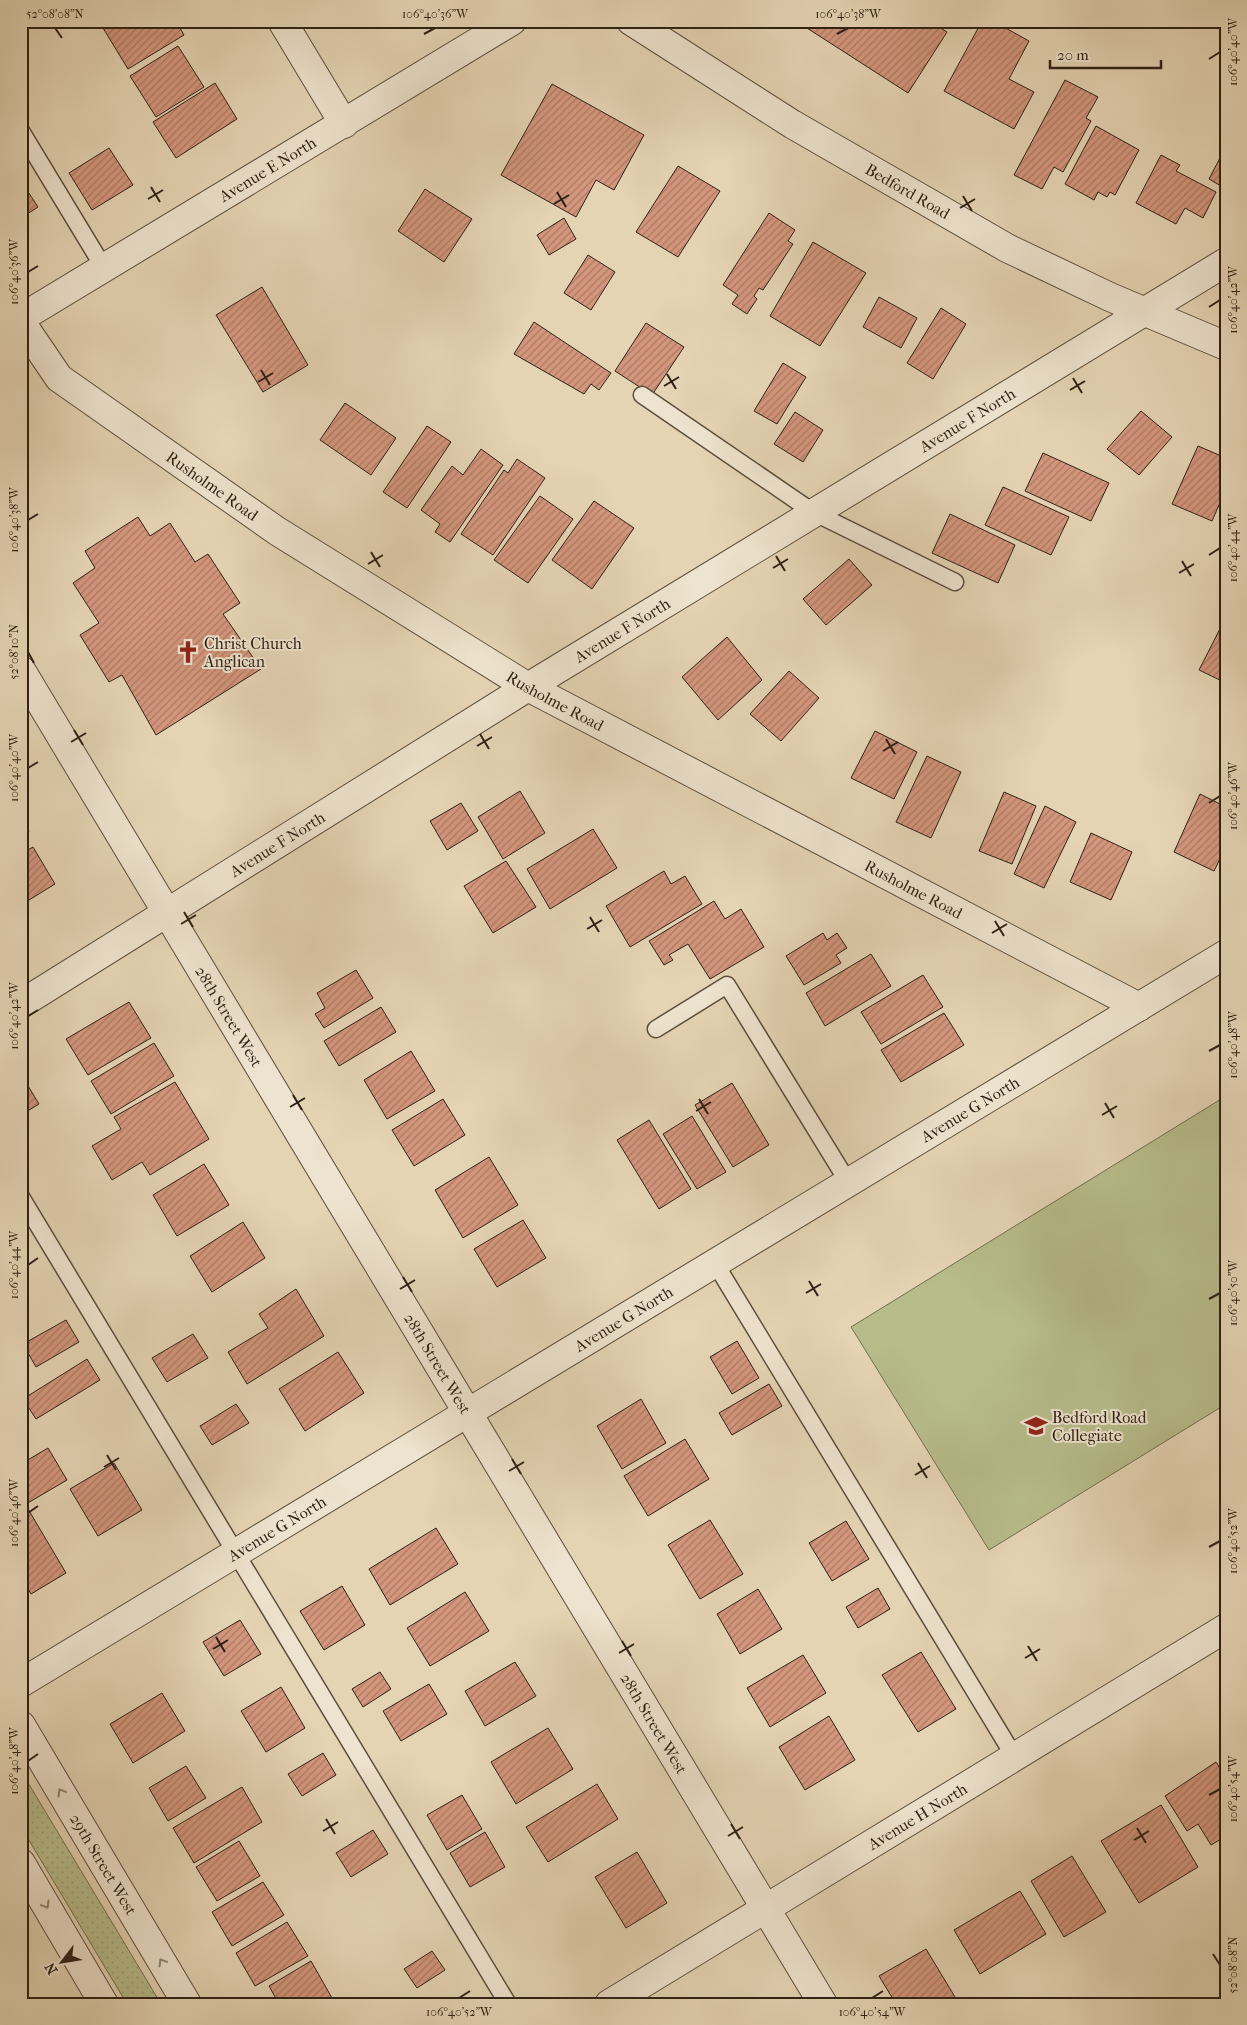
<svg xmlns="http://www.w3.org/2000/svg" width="1247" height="2025" viewBox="0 0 1247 2025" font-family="'IM FELL French Canon',serif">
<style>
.grass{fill:url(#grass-dots);stroke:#726e50}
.green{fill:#b7bc8b;stroke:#726e50}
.building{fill:url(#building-hatch);stroke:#2d2115}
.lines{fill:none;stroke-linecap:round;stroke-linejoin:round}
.service-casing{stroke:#5b4e3d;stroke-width:19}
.minor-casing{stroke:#5b4e3d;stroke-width:30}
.tertiary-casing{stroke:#5b4e3d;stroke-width:30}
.service{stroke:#eee3ce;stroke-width:16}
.minor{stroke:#eee3ce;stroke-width:28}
.tertiary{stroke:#eee3ce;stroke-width:28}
.oneway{stroke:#8e8272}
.ticks{fill:none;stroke:#2d2115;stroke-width:2}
.labels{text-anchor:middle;stroke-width:4;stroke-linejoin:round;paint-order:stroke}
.street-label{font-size:16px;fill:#2d2115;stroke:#eee3ce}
.poi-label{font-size:16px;fill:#2d2115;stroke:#eee3ce;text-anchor:start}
.neatline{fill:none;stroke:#2d2115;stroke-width:2}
.ticks-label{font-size:12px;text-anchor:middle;fill:#2d2115}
</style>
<defs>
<pattern id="grass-dots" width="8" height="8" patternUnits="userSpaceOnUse" patternTransform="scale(1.25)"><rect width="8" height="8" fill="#b7bc8b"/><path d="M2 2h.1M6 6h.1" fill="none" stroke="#9ea177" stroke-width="1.8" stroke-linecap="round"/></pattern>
<pattern id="building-hatch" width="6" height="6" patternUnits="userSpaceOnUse" patternTransform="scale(1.25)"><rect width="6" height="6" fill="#d4967d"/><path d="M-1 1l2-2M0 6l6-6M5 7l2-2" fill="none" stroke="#ac7a65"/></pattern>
</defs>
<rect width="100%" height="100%" fill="#e5d4b4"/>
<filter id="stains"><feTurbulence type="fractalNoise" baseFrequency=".004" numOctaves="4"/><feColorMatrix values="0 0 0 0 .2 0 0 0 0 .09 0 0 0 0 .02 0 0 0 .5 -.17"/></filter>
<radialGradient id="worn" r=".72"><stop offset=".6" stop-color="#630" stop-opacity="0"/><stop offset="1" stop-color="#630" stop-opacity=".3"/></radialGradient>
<!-- grass -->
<polygon class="grass" points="21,1771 161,2004 127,2004 21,1827"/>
<!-- green -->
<polygon class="green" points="1226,1096 1226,1404 989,1550 851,1327"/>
<!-- building -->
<g class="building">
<polygon points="115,21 176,21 184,35 128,69 103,28"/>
<polygon points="796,21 929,21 947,32 908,93"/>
<polygon points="982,21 993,21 1029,41 1009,79 1034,92 1014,129 944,91"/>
<polygon points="178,46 204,87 156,117 130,76"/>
<polygon points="1065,80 1098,97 1086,118 1091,121 1063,172 1054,167 1042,189 1014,175"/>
<polygon points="215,83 237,119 176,158 153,122"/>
<polygon points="552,84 644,135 614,190 596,180 576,217 501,175"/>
<polygon points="1096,126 1139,150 1115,195 1110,192 1107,197 1098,192 1094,200 1065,184"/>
<polygon points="109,148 133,185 92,210 69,173"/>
<polygon points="1161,155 1180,165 1176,171 1216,192 1203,218 1185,208 1176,224 1136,203"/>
<polygon points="1220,158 1226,161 1226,189 1209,179"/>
<polygon points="678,166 720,191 678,257 636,232"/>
<polygon points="21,181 38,207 21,218"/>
<polygon points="425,189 472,219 444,262 398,231"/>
<polygon points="769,213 795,230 788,241 793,244 763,290 759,288 754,296 757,299 747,314 732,304 738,295 723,285"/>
<polygon points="564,218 576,239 549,255 537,235"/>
<polygon points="813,242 866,273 820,346 770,316"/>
<polygon points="588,255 615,272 591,310 564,293"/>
<polygon points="262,287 308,365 263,392 216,315"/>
<polygon points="879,297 917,318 901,348 863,327"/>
<polygon points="941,308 966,324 933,379 907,363"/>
<polygon points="534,322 611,373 599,390 591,384 584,394 514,354"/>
<polygon points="646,323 684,347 652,395 615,371"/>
<polygon points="783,363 806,377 777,424 754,411"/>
<polygon points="345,403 396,438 371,475 320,440"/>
<polygon points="1141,411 1172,437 1139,475 1107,449"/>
<polygon points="795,412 823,430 803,462 774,444"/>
<polygon points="427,426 451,442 407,508 383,492"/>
<polygon points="1198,446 1226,458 1226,489 1212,521 1172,504"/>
<polygon points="481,449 503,465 450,542 435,532 440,524 421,510 452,466 463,475"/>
<polygon points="1043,453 1109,483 1091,521 1025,491"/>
<polygon points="517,459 545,478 493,555 461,534 504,470 508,473"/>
<polygon points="1003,487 1069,517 1051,555 985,525"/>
<polygon points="540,496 573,519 528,583 494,560"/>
<polygon points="594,501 634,528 592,589 552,560"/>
<polygon points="950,514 1015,545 998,583 932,553"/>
<polygon points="138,517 150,536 170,523 195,562 208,554 240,603 223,614 261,669 156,735 122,675 109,682 80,635 99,623 73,583 95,568 85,551"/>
<polygon points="849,559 872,585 826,625 803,599"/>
<polygon points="1226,617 1226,683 1199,670"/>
<polygon points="727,637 762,680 718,720 682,677"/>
<polygon points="789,671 819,698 781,741 750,714"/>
<polygon points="875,731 917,752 894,799 851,778"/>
<polygon points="927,756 961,772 931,838 896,822"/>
<polygon points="520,791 545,833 503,859 478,817"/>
<polygon points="1004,792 1036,806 1012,864 979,851"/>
<polygon points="1200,794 1226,807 1226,847 1214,871 1174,852"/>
<polygon points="461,803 478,831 447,850 430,821"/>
<polygon points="1045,806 1076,822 1044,888 1014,874"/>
<polygon points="21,819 29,832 21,836"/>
<polygon points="593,829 617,868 550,909 527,869"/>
<polygon points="1091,833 1132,852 1111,900 1070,882"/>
<polygon points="33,847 55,884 21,905 21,854"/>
<polygon points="506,861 536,907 493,933 464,886"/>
<polygon points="664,871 671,884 685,876 702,904 630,947 606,906"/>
<polygon points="714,901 725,919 741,909 764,947 710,979 688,944 669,955 673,960 664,965 649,941"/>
<polygon points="823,933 827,940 837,933 847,948 836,955 841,963 804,985 786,956"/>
<polygon points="871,954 891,986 825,1026 806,993"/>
<polygon points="356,970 373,998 324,1028 315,1014 325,1008 317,993"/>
<polygon points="923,975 943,1007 881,1044 861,1012"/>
<polygon points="129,1002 151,1038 88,1075 66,1039"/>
<polygon points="381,1007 396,1032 339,1066 324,1041"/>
<polygon points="944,1013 964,1045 901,1082 881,1050"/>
<polygon points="154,1043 174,1076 111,1114 91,1081"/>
<polygon points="411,1051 435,1091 387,1119 364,1080"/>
<polygon points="22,1076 39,1104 21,1115 21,1077"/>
<polygon points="175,1082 209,1139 150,1175 142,1162 112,1180 92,1146 121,1129 114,1117"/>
<polygon points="732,1083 769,1145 733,1167 695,1105"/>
<polygon points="443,1099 465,1135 414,1166 392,1130"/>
<polygon points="692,1116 726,1172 697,1189 663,1134"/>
<polygon points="649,1120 691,1189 659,1209 617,1140"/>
<polygon points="489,1157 518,1205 463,1238 435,1190"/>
<polygon points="204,1164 229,1205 177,1236 153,1195"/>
<polygon points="523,1220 546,1258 497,1287 474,1249"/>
<polygon points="243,1222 265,1258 212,1292 190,1256"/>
<polygon points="296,1289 324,1336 247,1384 228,1352 268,1328 259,1314"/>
<polygon points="66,1320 79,1342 36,1367 23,1344"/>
<polygon points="193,1334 208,1358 167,1382 152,1358"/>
<polygon points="737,1341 759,1378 732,1394 710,1357"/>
<polygon points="338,1352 364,1393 305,1431 279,1389"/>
<polygon points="87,1359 100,1380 36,1419 23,1399"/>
<polygon points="769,1384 782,1406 732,1435 719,1413"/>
<polygon points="641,1399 666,1443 622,1469 597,1426"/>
<polygon points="236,1404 249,1423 212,1445 200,1426"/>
<polygon points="685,1439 709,1479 648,1516 624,1476"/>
<polygon points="48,1448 67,1480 21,1507 21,1464"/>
<polygon points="114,1463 142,1510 98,1536 70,1489"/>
<polygon points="28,1509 66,1573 31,1594 21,1577 21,1513"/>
<polygon points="710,1520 743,1574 700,1599 668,1545"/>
<polygon points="846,1521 869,1559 832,1581 809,1543"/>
<polygon points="436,1528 458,1564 390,1605 369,1569"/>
<polygon points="342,1586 365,1625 324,1650 300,1611"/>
<polygon points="878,1588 890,1609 858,1628 846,1607"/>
<polygon points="758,1589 782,1629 740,1654 717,1614"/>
<polygon points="465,1592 489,1631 430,1666 407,1628"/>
<polygon points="240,1620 261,1654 224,1676 203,1642"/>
<polygon points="921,1652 956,1709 918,1732 882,1675"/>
<polygon points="803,1655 826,1693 770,1727 747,1688"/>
<polygon points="515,1662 536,1696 485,1726 465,1691"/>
<polygon points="380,1672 391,1689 363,1707 352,1689"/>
<polygon points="429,1684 447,1714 401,1741 383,1711"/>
<polygon points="281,1687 305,1728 266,1752 241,1711"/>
<polygon points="162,1693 185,1731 133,1763 110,1724"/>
<polygon points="829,1716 855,1760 805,1790 779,1747"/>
<polygon points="548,1728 573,1769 516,1804 491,1762"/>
<polygon points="323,1753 336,1775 302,1796 288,1774"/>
<polygon points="1216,1762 1226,1777 1226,1836 1211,1845 1198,1824 1187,1831 1165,1796"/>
<polygon points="186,1766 206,1798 168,1821 149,1788"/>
<polygon points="597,1784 618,1819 548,1862 526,1827"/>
<polygon points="242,1787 262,1822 194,1863 173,1828"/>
<polygon points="462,1795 482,1829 447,1850 427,1815"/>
<polygon points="1161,1805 1198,1867 1139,1903 1101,1841"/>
<polygon points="373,1830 388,1854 351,1877 336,1853"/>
<polygon points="485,1832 505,1867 470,1887 450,1853"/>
<polygon points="239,1841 260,1876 217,1901 196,1867"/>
<polygon points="637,1852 667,1903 626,1928 595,1877"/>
<polygon points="1072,1856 1106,1912 1064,1937 1031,1881"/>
<polygon points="263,1882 284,1915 232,1946 212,1912"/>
<polygon points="1020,1891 1046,1934 980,1974 954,1930"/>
<polygon points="287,1922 308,1956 255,1986 236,1953"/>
<polygon points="926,1949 955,1997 944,2004 896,2004 879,1976"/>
<polygon points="432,1951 445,1970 417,1988 404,1969"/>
<polygon points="311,1961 332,1998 322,2004 279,2004 269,1986"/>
</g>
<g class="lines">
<defs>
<g id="service">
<polyline points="21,131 104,268"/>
<polyline points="642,395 813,512 955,582"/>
<polyline points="656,1029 727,985 848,1182"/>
<polyline points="21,1197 508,2004"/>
<polyline points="715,1263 1014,1756"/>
</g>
<g id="minor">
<polyline points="282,21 344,124"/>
<path id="s1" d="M631,21L792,124L1007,248L1110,297L1226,346"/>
<path id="s2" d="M21,318L512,21"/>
<path id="s3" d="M21,322L59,378L277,531L528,687L1139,1007"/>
<path id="s4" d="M21,670L823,2004"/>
<path id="s5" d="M21,1004L528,687L1226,262"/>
<path id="s6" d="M21,1683L1226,954"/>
</g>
<g id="tertiary">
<path id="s7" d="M21,1725L187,2004"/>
<polyline points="21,1863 104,2004"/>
<path id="s8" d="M609,2004L1226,1628"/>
</g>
</defs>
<!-- service casing -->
<use href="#service" class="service-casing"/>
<!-- minor casing -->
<use href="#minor" class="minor-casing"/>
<!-- tertiary casing -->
<use href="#tertiary" class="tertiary-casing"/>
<!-- service -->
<use href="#service" class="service"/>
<!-- minor -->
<use href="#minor" class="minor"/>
<!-- tertiary -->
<use href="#tertiary" class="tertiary"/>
</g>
<!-- one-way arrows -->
<defs><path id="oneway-chevron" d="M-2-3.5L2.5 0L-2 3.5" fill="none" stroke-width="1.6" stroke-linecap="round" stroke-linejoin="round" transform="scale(1.25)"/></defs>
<g class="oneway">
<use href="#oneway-chevron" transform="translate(61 1792) rotate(-121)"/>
<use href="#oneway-chevron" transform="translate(46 1905) rotate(59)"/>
<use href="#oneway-chevron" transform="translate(162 1962) rotate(-121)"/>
</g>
<!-- ticks -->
<path class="ticks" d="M55,28L62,38M424,34L435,28M837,34L848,28M1209,59L1220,52M151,187L160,202M557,192L566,207M963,196L972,211M148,199L163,190M554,204L569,195M960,208L975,199M28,272L38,266M1209,307L1220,300M261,370L270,385M667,374L676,389M1073,378L1082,393M258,382L273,373M664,386L679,377M1070,390L1085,381M28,520L38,514M371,552L380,567M1209,555L1220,548M776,556L785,571M1182,561L1191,576M368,564L383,555M773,568L788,559M1179,573L1194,564M28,652L34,663M74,730L83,745M480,734L489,749M886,739L895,754M71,742L86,733M477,746L492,737M883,751L898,742M28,768L38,762M1209,803L1220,796M184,912L193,927M590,917L599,932M995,921L1004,936M181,924L196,915M587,929L602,920M992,933L1007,924M28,1016L38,1010M1209,1051L1220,1045M293,1095L302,1110M699,1099L708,1114M1105,1103L1114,1118M290,1107L305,1098M696,1111L711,1102M1102,1115L1117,1106M28,1265L38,1258M403,1277L412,1292M809,1281L818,1296M400,1289L415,1280M806,1293L821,1284M1209,1299L1220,1293M107,1455L116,1470M512,1459L521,1474M918,1463L927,1478M104,1467L119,1458M509,1471L524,1462M915,1475L930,1466M28,1513L38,1506M1209,1547L1220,1541M216,1637L225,1652M622,1641L631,1656M1028,1646L1037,1661M213,1649L228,1640M619,1653L634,1644M1025,1658L1040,1649M28,1761L38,1754M1209,1795L1220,1789M326,1819L335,1834M731,1824L740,1839M1137,1828L1146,1843M323,1831L338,1822M728,1836L743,1827M1134,1840L1149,1831M1213,1954L1220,1965M459,1998L470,1991M872,1998L883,1991"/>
<!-- icons -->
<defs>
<symbol id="church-bare" viewBox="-9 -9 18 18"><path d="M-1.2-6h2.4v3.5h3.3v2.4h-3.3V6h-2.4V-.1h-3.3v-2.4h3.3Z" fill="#8f2418" stroke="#eee3ce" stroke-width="2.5" paint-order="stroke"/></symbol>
<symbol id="school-bare" viewBox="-9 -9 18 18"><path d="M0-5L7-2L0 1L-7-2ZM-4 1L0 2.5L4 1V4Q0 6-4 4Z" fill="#8f2418" stroke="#eee3ce" stroke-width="2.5" paint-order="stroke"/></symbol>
</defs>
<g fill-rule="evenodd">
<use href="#church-bare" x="172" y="636" width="32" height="32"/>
<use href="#school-bare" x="1020" y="1410" width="32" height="32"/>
</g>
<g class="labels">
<!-- street labels -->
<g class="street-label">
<text dy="6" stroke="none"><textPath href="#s2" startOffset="288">Avenue E North</textPath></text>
<text dy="6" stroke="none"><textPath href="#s1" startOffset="325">Bedford Road</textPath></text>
<text dy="6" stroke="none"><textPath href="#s5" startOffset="1112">Avenue F North</textPath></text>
<text dy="6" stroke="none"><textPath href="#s3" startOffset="255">Rusholme Road</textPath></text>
<text dy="6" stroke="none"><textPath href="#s5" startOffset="708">Avenue F North</textPath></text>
<text dy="6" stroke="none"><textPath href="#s3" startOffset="660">Rusholme Road</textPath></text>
<text dy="6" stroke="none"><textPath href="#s5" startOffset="302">Avenue F North</textPath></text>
<text dy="6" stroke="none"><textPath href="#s3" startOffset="1065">Rusholme Road</textPath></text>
<text dy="6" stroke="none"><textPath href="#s4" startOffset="404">28th Street West</textPath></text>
<text dy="6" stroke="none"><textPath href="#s6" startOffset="1109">Avenue G North</textPath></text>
<text dy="6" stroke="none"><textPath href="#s6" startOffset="704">Avenue G North</textPath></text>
<text dy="6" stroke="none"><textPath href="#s4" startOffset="809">28th Street West</textPath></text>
<text dy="6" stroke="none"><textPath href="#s6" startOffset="299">Avenue G North</textPath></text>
<text dy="6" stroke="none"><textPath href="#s4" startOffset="1229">28th Street West</textPath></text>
<text dy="6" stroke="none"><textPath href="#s8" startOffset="361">Avenue H North</textPath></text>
<text dy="6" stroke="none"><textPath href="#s7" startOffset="162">29th Street West</textPath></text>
</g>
<!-- poi labels -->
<g class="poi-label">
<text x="204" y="649">Christ Church<tspan x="204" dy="18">Anglican</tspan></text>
<text x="1052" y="1423">Bedford Road<tspan x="1052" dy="18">Collegiate</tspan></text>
</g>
</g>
<!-- margin -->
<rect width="1247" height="2025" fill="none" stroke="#e5d4b4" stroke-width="55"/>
<!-- north arrow -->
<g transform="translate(62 1962) rotate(239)" stroke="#eee3ce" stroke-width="4" paint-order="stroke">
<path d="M0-4L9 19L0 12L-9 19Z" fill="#2d2115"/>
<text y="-8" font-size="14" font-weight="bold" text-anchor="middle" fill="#2d2115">N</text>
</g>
<!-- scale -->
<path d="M1050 60v8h111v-8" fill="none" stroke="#2d2115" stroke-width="2.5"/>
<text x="1057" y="60" font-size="15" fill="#2d2115" stroke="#eee3ce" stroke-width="4" paint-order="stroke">20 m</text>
<rect x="28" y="28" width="1192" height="1970" class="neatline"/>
<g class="ticks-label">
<text x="55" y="18">52°08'08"N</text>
<text x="435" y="18">106°40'36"W</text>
<text x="848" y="18">106°40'38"W</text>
<text transform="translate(1233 52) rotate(-90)" y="4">106°40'40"W</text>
<text transform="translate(14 272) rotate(-90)" y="4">106°40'36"W</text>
<text transform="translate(1233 300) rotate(-90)" y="4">106°40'42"W</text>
<text transform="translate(14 520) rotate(-90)" y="4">106°40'38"W</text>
<text transform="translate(1233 548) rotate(-90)" y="4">106°40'44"W</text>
<text transform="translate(14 652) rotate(-90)" y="4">52°08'10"N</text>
<text transform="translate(14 768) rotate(-90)" y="4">106°40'40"W</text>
<text transform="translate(1233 796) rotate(-90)" y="4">106°40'46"W</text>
<text transform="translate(14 1016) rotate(-90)" y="4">106°40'42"W</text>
<text transform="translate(1233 1045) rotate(-90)" y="4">106°40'48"W</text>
<text transform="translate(14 1265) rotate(-90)" y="4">106°40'44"W</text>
<text transform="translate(1233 1293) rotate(-90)" y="4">106°40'50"W</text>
<text transform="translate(14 1513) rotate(-90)" y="4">106°40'46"W</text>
<text transform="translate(1233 1541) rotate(-90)" y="4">106°40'52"W</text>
<text transform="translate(14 1761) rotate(-90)" y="4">106°40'48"W</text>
<text transform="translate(1233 1789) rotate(-90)" y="4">106°40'54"W</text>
<text transform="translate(1233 1965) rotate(-90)" y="4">52°08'08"N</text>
<text x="459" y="2016">106°40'52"W</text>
<text x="872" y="2016">106°40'54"W</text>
</g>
<rect width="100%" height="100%" filter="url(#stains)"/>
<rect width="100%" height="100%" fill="url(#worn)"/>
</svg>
